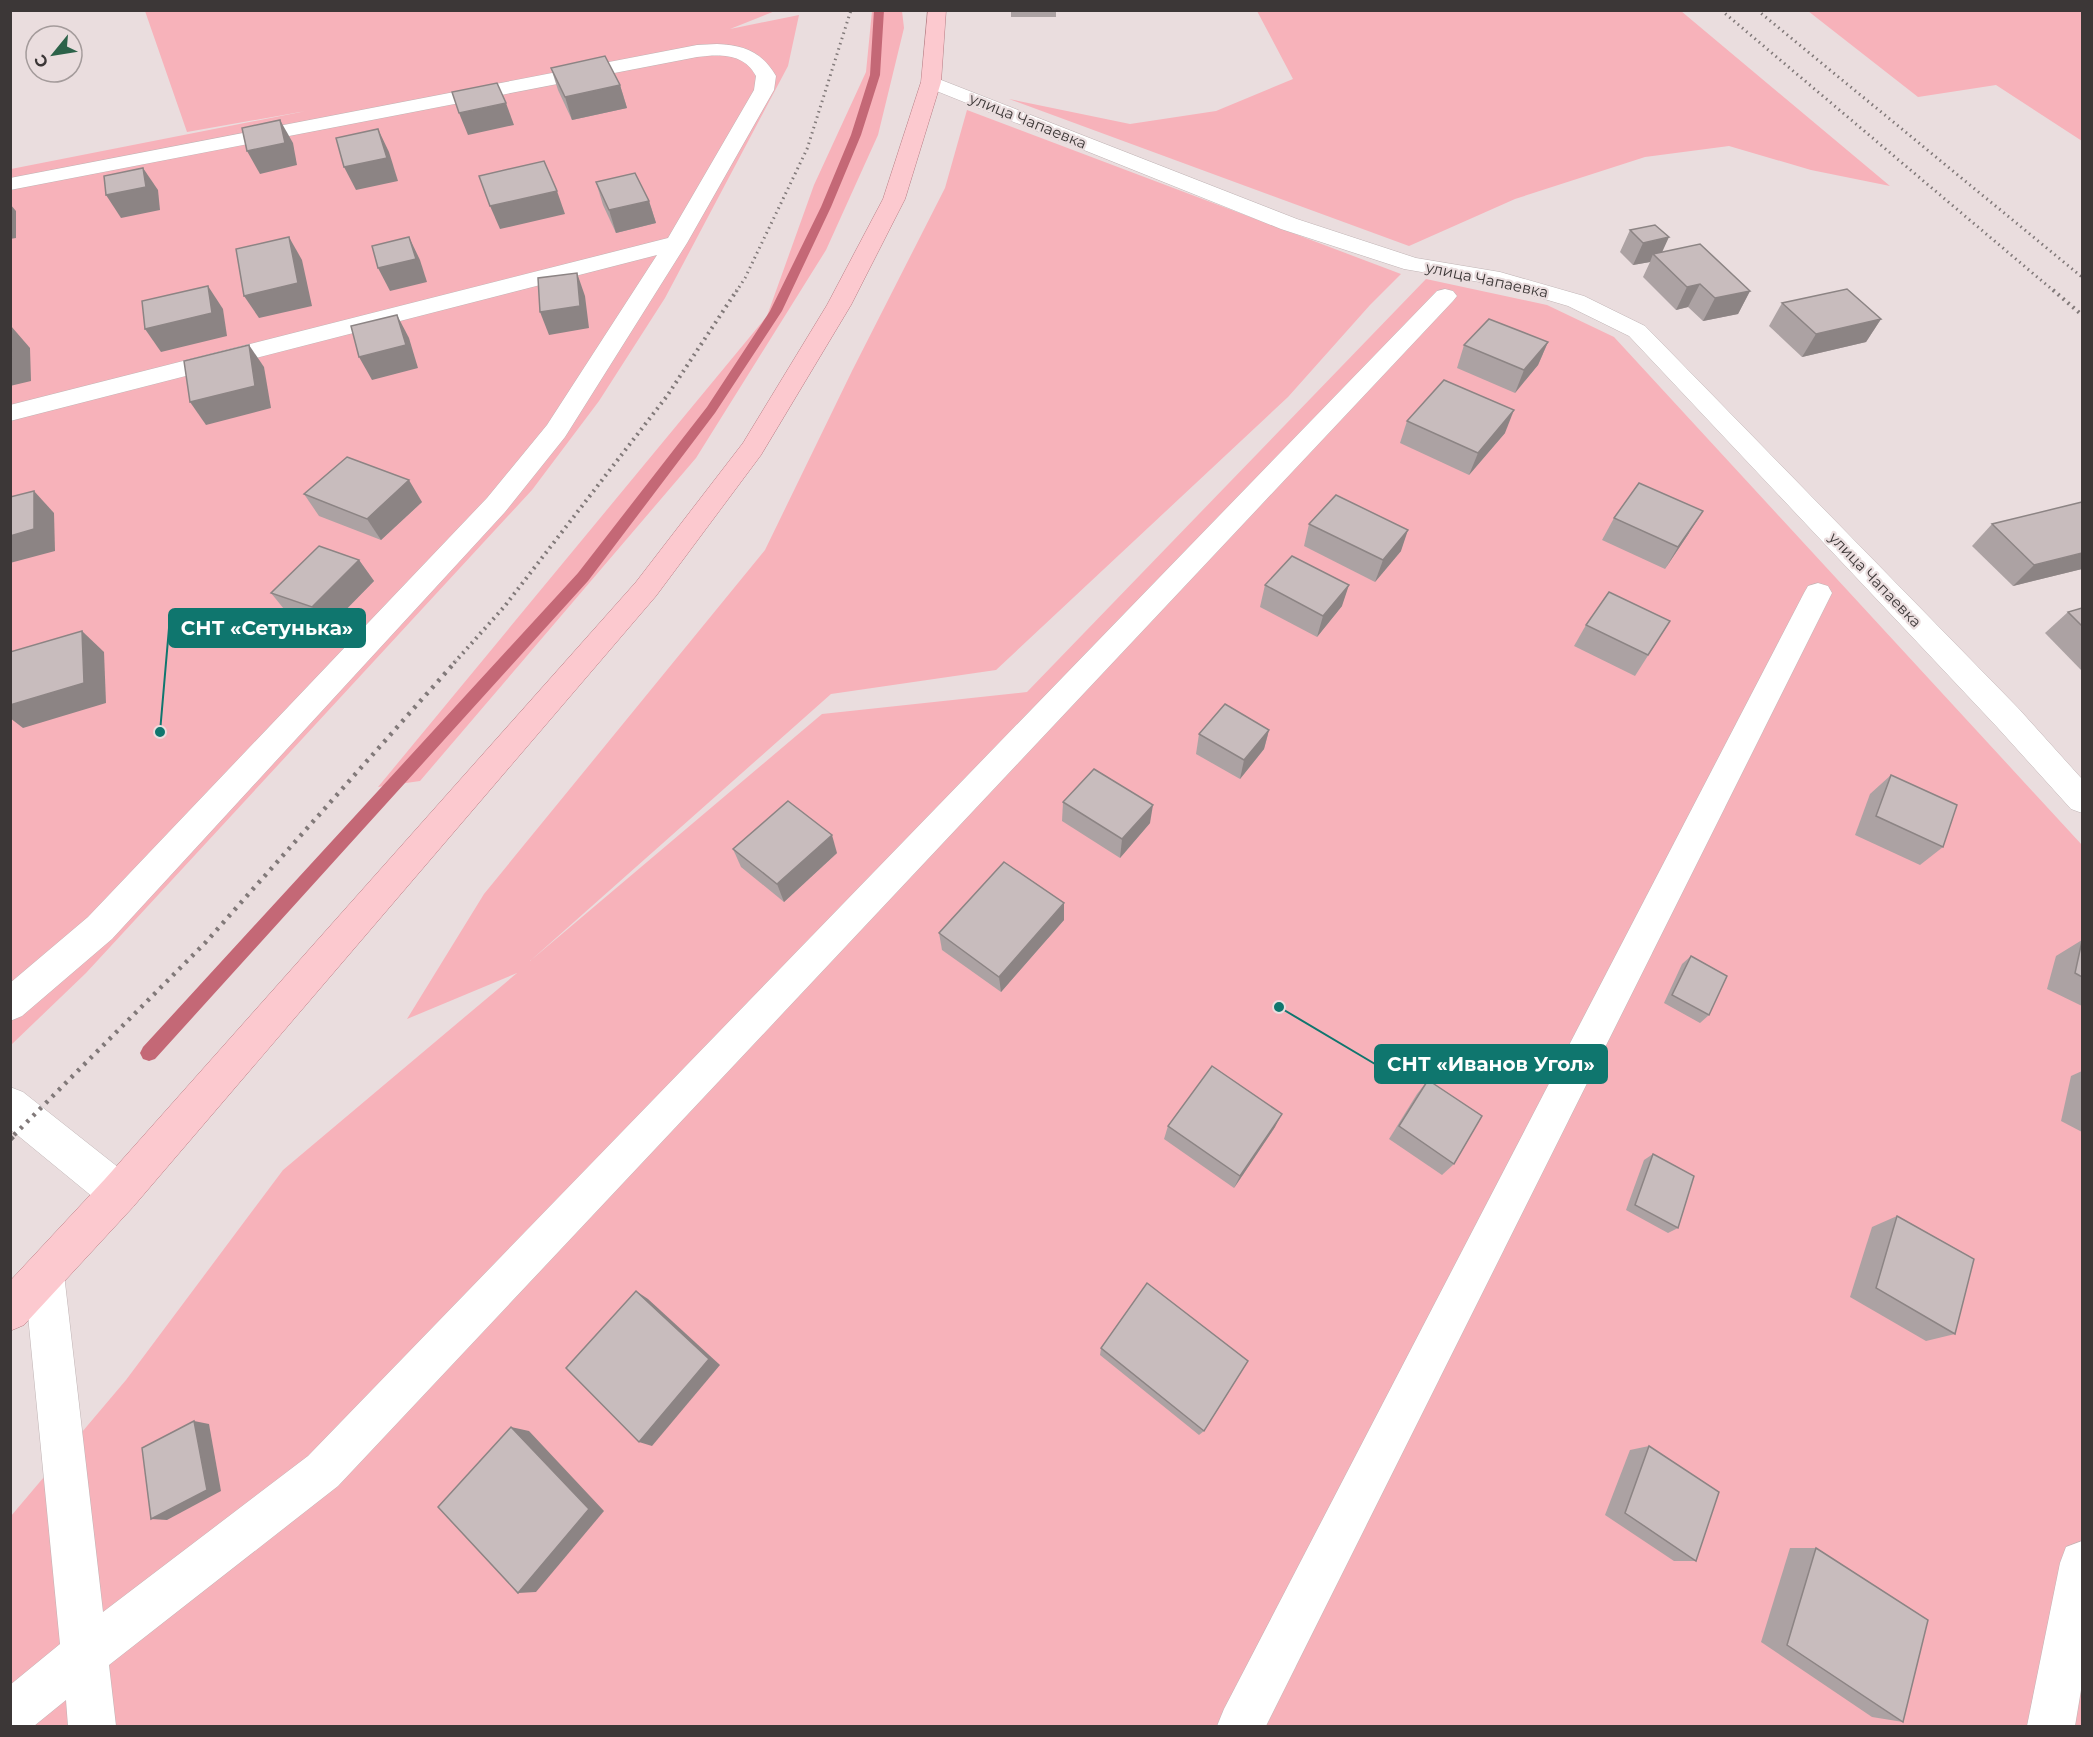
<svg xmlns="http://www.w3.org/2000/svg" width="2093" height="1737" viewBox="0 0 2093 1737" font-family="Montserrat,sans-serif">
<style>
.green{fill:#f7b2ba}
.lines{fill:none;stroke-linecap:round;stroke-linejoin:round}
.stream{fill:#c46876;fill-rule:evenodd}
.minor-casing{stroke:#c0b4b5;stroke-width:1}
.major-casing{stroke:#b87e85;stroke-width:1}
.minor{fill:#fff;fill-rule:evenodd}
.major{fill:#fcc9cf;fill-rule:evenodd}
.rail-far3{stroke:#817979;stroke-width:3;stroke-dasharray:1.5 4;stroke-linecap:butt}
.rail-far2{stroke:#817979;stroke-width:4;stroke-dasharray:2 4.5;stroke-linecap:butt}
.rail-far1{stroke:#817979;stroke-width:4.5;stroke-dasharray:3 6;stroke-linecap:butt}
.rail{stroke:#817979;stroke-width:6;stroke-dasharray:4 8;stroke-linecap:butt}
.wall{fill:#aca2a3}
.shaded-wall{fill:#8c8484}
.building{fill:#c8bcbd;stroke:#8c8484;stroke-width:1.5}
.labels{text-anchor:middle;stroke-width:4.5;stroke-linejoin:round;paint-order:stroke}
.far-street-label{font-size:15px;fill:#3c3737;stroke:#eaddde}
.leader{fill:none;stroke:#0f766e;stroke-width:2}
.callout-dot{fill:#0f766e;stroke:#eaddde;stroke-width:2}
.callout{fill:#0f766e;stroke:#0f766e;stroke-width:2}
.callout-label{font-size:20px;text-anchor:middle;font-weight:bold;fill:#fff}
</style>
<rect width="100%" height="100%" fill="#eaddde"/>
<!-- green -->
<g class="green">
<polygon points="145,11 775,11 730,29 799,15 788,66 665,298 599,401 532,490 86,973 11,1045 11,169 306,111 187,132"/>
<polygon points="872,11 902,11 904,28 878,135 826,250 696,458 420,781 378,787 767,316 814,185 866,72"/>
<polygon points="1257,11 1681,11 1890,186 1811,170 1729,146 1645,157 1515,199 1409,246 1009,99 1130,124 1216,111 1293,79"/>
<polygon points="1808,11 2082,11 2082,141 1996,85 1918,97"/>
<polygon points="967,110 1401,274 1370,305 1288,397 996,670 831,694 530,961 822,714 1027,692 1426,279 1547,305 1614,337 2082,845 2082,1726 11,1726 11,1516 126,1380 283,1170 517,973 407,1019 484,894 765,550 852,371 945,188"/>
</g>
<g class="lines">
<!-- stream -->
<polygon class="stream" points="874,10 884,10 880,75 861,135 831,207 782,311 715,413 588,581 155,1059 149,1061 143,1059 140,1053 143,1047 578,573 707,407 770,311 821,207 851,135 870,75"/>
<defs>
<g id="minor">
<path d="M717,44C744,45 762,52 776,76L774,90L687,243L565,437L505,512L112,939L22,1016L10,1021V983L88,917L487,498L547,425L657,255L10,421V405L668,238L754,90L756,76C744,53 720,54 697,57L10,190V178L697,45Z"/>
<polygon points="931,76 1297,219 1416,258 1500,272 1584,296 1645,326 2019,709 2082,779 2082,813 2071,809 1997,727 1629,336 1568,306 1497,285 1404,269 1281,229 924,86 921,82 924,78"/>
<polygon points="1445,289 1453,291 1457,296 1453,301 338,1486 109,1665 116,1726 68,1726 66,1700 34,1726 10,1726 10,1685 60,1644 24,1274 30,1260 44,1254 58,1260 64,1274 103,1612 308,1456 1437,291"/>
<polygon points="1818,583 1828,586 1832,593 1266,1726 1217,1726 1224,1709 1804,593 1808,586"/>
<polygon points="10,1087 23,1092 133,1179 138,1193 133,1207 119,1212 105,1207 10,1129"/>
<polygon points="2082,1541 2082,1684 2075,1726 2027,1726 2060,1563 2066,1547"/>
</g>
<polygon id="major" points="928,10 946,10 941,82 905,199 851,305 761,455 656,596 133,1207 24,1325 10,1331 10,1281 105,1179 636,582 743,443 827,305 883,199 921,82"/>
</defs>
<!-- minor casing -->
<use href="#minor" class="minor-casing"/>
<!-- major casing -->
<use href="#major" class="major-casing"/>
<!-- minor -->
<use href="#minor" class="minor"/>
<!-- major -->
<use href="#major" class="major"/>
<!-- rail-far3 -->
<g class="rail-far3">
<polyline points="1721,10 2055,292"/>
<polyline points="1757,10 2082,277"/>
<polyline points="736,292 745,278 807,149 851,10"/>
</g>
<!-- rail-far2 -->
<g class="rail-far2">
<polyline points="2053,290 2082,315"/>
<polyline points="454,663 504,607 667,396 737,290"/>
</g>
<!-- rail-far1 -->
<polyline class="rail-far1" points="14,1135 205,943 456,661"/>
<!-- rail -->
<polyline class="rail" points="10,1139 15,1134"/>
</g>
<!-- wall -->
<g class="wall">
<rect x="1011" y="10" width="45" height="7"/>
<polygon points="551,68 620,85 627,108 572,120 558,90"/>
<polygon points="596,182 649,201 656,223 616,233 603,205"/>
<polygon points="1630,230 1662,252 1750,291 1738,314 1703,321 1688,307 1676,310 1643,277 1650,262 1633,265 1620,252"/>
<polygon points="1782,303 1881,319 1866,342 1802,357 1769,326"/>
<polygon points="1548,342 1538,365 1515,393 1457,368 1464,345"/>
<polygon points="1407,421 1505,433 1469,475 1400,443"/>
<polygon points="304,494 422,502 381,540 319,516"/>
<polygon points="1614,518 1689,533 1665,569 1602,540"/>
<polygon points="1309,524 1401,551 1375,582 1304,546"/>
<polygon points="1992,524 2082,569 2013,586 1972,546"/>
<polygon points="359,560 374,581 328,628 288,614 271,593"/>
<polygon points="1265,585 1342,606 1317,637 1260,607"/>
<polygon points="2082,608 2082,671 2045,633 2068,612"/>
<polygon points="1670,621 1635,676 1574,646 1586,625"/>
<polygon points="1269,730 1264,749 1240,779 1196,754 1199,734"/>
<polygon points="1891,775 1943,847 1920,865 1855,835 1870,794"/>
<polygon points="1063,802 1150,823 1120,858 1062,821"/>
<polygon points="733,849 837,853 784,902 741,867"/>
<polygon points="1064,920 1001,992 942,950 939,933"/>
<polygon points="2082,940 2082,1006 2047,989 2056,956"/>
<polygon points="1691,956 1709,1015 1700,1023 1664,1003 1682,964"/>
<polygon points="2082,1071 2082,1132 2061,1121 2071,1076"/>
<polygon points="1428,1080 1454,1164 1442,1175 1389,1139 1417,1094"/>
<polygon points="1168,1126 1275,1127 1234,1188 1164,1139"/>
<polygon points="1653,1154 1678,1228 1668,1233 1626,1210 1644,1160"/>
<polygon points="1897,1216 1955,1334 1926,1341 1850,1297 1872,1227"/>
<polygon points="1101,1348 1204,1431 1199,1435 1100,1355"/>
<polygon points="1649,1446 1696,1561 1674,1561 1605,1515 1630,1450"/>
<polygon points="1790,1548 1816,1548 1903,1722 1872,1717 1761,1642"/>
</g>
<!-- shaded-wall -->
<g class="shaded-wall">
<polygon points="620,85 627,108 572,120 565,97"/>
<polygon points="506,103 514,125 468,135 459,113"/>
<polygon points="280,120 293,143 297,165 260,174 247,151"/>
<polygon points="378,129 389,152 398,181 356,190 344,167"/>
<polygon points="143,168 158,190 160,210 121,218 106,195"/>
<polygon points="557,191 565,214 500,229 490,206"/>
<polygon points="649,201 656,223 616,233 609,210"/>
<polygon points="10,204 16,211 16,238 10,239"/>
<polygon points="289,237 302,260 312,306 259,318 244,296"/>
<polygon points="409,237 420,260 427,282 390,291 378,268"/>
<polygon points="1669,237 1659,259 1653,254 1650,262 1633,265 1643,243"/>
<polygon points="577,273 585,296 589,328 549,335 540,312"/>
<polygon points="1700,284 1688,307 1676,310 1687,287"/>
<polygon points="208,286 223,309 227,336 161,352 145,329"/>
<polygon points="1750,291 1738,314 1703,321 1715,298"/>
<polygon points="397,315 409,338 418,368 372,380 359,357"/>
<polygon points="1881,319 1866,342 1802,357 1816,334"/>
<polygon points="11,326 30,348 31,381 10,386"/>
<polygon points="1548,342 1538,365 1515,393 1524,370"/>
<polygon points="249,345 264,367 271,408 206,425 190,402"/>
<polygon points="1514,410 1505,433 1469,475 1478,453"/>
<polygon points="409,480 422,502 381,540 367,519"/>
<polygon points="34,491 54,513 55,551 10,563 10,536"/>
<polygon points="1703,511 1689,533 1665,569 1678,547"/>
<polygon points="1408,530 1401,551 1375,582 1383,560"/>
<polygon points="2082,553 2082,569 2013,586 2034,565"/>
<polygon points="359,560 374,581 328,628 312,607"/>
<polygon points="1349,585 1342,606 1317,637 1323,616"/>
<polygon points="82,631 104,652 106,703 23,728 10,718 10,705"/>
<polygon points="1269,730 1264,749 1240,779 1244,760"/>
<polygon points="1153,805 1150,823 1120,858 1122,839"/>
<polygon points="832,835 837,853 784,902 777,884"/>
<polygon points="1064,903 1064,920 1001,992 999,977"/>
<polygon points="1282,1114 1275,1127 1234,1188 1240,1176"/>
<polygon points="636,1291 648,1299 720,1365 652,1446 639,1442"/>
<polygon points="194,1421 209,1424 221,1491 167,1520 151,1519"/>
<polygon points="511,1427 529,1431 604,1511 536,1592 518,1593"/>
</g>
<!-- building -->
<g class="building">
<polygon points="605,56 620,85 565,97 551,68"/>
<polygon points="497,83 506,103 459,113 452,92"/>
<polygon points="280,120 285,143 247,151 242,128"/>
<polygon points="378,129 387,158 344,167 336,138"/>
<polygon points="544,161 557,191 490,206 479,176"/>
<polygon points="143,168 146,187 106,195 104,176"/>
<polygon points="635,173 649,201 609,210 596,182"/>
<polygon points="1655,225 1669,237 1643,243 1630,230"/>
<polygon points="289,237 298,283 244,296 236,249"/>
<polygon points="409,237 416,259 378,268 372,246"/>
<polygon points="1700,244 1750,291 1715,298 1700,284 1687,287 1653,254"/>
<polygon points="577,273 580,306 540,312 538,278"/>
<polygon points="208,286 212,313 145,329 142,301"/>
<polygon points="1847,289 1881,319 1816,334 1782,303"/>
<polygon points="397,315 406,345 359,357 351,326"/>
<polygon points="1489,319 1548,342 1524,370 1464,345"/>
<polygon points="10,326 12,358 10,359"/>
<polygon points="249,345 255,386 190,402 184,361"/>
<polygon points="1444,380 1514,410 1478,453 1407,421"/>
<polygon points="347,457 409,480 367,519 304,494"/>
<polygon points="1639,483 1703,511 1678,547 1614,518"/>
<polygon points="34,491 34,529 10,536 10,497"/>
<polygon points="1336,495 1408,530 1383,560 1309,524"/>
<polygon points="2082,502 2082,553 2034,565 1992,524"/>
<polygon points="319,546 359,560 312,607 271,593"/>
<polygon points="1292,556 1349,585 1323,616 1265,585"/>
<polygon points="1609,592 1670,621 1648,655 1586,625"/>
<polygon points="2082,608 2082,626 2068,612"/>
<polygon points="82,631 84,683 10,705 10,652"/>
<polygon points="1225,704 1269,730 1244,760 1199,734"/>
<polygon points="1094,769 1153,805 1122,839 1063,802"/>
<polygon points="1891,775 1957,805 1943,847 1876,816"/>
<polygon points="788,801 832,835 777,884 733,849"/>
<polygon points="1004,862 1064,903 999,977 939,933"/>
<polygon points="2082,941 2082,977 2075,973"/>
<polygon points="1691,956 1727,976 1709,1015 1672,995"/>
<polygon points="1212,1066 1282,1114 1240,1176 1168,1126"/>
<polygon points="1428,1080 1482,1116 1454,1164 1399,1126"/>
<polygon points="1653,1154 1694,1176 1678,1228 1635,1205"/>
<polygon points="1897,1216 1974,1259 1955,1334 1876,1288"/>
<polygon points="1147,1283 1248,1361 1204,1431 1101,1348"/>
<polygon points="636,1291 709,1359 639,1442 566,1368"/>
<polygon points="194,1421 207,1490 151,1519 142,1448"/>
<polygon points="511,1427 589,1509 518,1593 438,1507"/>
<polygon points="1649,1446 1719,1492 1696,1561 1625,1513"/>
<polygon points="1816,1548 1928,1620 1903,1722 1787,1645"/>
</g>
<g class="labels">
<!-- far-street labels -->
<g class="far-street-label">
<text transform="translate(1028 121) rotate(22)" y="5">улица Чапаевка</text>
<text transform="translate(1487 280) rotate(12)" y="5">улица Чапаевка</text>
<text transform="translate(1875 580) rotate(46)" y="5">улица Чапаевка</text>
</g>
</g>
<!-- callouts -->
<path class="leader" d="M160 732L169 628M1279 1007L1375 1064"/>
<g class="callout-dot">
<circle cx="160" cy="732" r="6"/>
<circle cx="1279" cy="1007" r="6"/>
</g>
<g class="callout">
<rect x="169" y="609" width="196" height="38" rx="6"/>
<rect x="1375" y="1045" width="232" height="38" rx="6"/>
</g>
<g class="callout-label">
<text x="267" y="635">СНТ «Сетунька»</text>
<text x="1491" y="1071">СНТ «Иванов Угол»</text>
</g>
<!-- border -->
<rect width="2093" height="1737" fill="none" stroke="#3c3737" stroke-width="24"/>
<!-- north arrow -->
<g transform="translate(54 54) rotate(240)"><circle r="28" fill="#eaddde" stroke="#a49b9b" stroke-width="1.5"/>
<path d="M0-4.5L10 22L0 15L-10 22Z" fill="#2c6249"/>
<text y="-9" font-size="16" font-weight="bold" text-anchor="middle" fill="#3c3737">С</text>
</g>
</svg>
